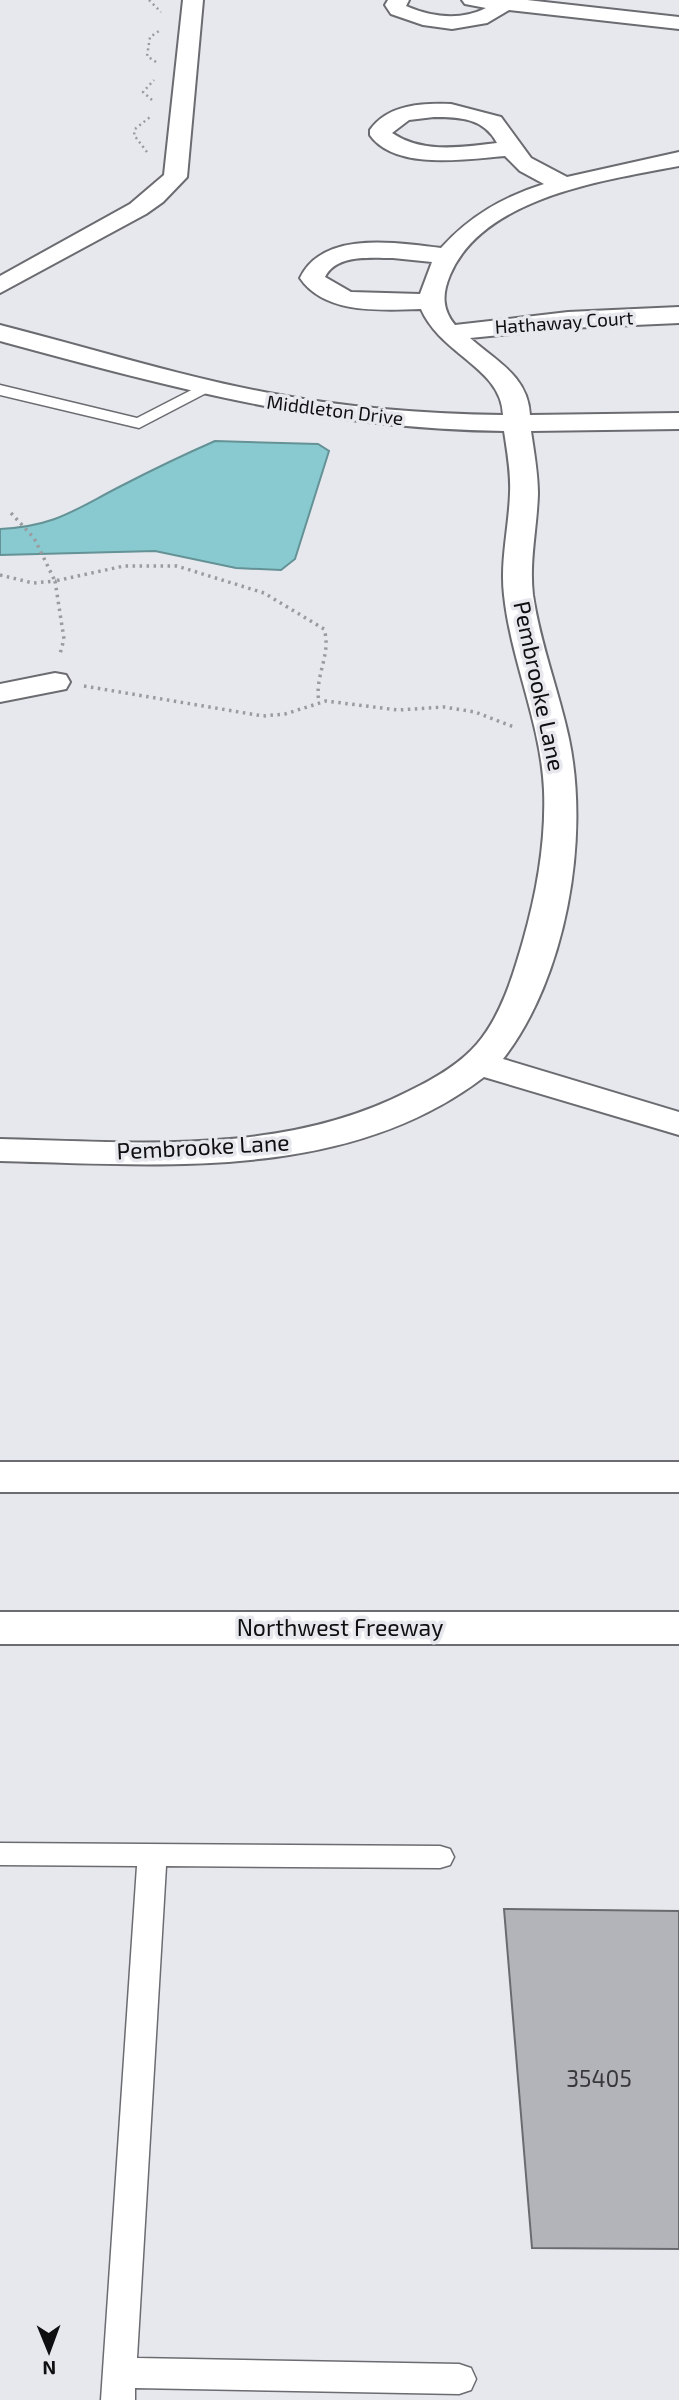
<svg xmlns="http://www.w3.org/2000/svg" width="679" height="2400" viewBox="0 0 679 2400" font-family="'Exo 2',sans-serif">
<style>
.water{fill:#88cacf;stroke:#649296;stroke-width:2}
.building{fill:#b3b4b9;stroke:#6a6b6f;stroke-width:2}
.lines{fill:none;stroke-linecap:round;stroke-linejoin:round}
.lane-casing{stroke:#6b6c71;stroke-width:3}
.street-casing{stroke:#6b6c71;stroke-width:4}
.highway-casing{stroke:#6b6c71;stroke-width:4}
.path-far1{stroke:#9a9b9f;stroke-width:2.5;stroke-dasharray:2 3.5;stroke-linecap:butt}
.path{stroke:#9a9b9f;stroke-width:3.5;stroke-dasharray:2.5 4.5;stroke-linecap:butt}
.lane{fill:#fff;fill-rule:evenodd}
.street{fill:#fff;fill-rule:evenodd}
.highway{fill:#fff;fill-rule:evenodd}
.labels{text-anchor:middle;stroke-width:7;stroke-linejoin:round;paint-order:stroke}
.far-street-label{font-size:19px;fill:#0f0f11;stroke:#e7e8ed}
.street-label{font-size:23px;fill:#0f0f11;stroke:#e7e8ed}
.near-number-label{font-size:23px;fill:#38383b}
</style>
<rect width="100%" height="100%" fill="#e7e8ed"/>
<!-- water -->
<path class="water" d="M215,441L318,444L329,451L295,559L281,570L236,568L155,551L0,555V529C56,526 74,510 121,486C152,470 183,455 215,441Z"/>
<!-- building -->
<polygon class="building" points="504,1909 679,1911 679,2249 532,2248"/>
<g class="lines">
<defs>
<g id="lane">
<polygon points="205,383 210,385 210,391 139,428 0,395 0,385 137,418"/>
<polygon points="0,1843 440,1846 450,1849 454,1857 450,1865 440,1868 166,1866 137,2358 459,2364 471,2368 476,2379 471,2390 459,2394 135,2388 135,2400 101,2400 137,1866 0,1865"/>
</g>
<g id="street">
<polygon points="183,0 203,0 187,177 163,202 146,214 0,293 0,276 130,204 164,175"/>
<path d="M388,0H409L406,6C432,17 460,21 486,8L465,4L462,0H527L679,17V29L509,10L487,23L452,29L423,25L391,14L385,5Z"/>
<path d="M451,104L501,117L531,158L567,177L679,152V166C605,180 483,197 450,275C442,294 442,309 455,325L568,312L679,307V323L568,328L470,338C496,361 528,376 530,415L679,413V429L531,431C534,452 538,473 538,494C537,528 529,561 533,595C540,644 559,691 569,739C590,839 566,978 503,1059L679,1112V1135L484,1077C347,1182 162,1165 0,1161V1139C137,1142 281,1156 407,1092C432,1080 459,1065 477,1044C501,1016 513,976 523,941C537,892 546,841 544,790C541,723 511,661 504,595C500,561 509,527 510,493C511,472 507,451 504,431C323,429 173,388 0,341V325C90,348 178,376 269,393C347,408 425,414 503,415C502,368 441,355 421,309C381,310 325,315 300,278C323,230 396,243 441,248C470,216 503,197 544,184L520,171L505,156C468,159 395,171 370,135V130C388,104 423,103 451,104ZM434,117C460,117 484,118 497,143C462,147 423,154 392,133L409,120ZM393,258L432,262L420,294L351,292L325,277C336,254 371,258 393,258Z"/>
<polygon points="55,673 66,675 70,682 66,689 0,702 0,684"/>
</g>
<g id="highway">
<rect x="0" y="1462" width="679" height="30"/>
<rect x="0" y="1612" width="679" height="32"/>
</g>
</defs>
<!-- lane casing -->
<use href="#lane" class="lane-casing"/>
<!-- street casing -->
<use href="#street" class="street-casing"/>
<!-- highway casing -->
<use href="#highway" class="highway-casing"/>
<!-- path-far1 -->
<g class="path-far1">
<polyline points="149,0 161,12"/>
<polyline points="156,62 147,56 150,37 159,31"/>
<polyline points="152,100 143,92 154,80"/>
<polyline points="147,152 134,135 135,129 150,117"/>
</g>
<!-- path -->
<g class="path">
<path d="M11,513L34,538L55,581L124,566H177L264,593L324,629C332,654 314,676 319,702"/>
<polyline points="0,575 33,583 55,581 64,639 60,654"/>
<polyline points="84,686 263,716 285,714 326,701 398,710 444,707 475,712 514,727"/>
</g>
<!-- lane -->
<use href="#lane" class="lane"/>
<!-- street -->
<use href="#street" class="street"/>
<!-- highway -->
<use href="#highway" class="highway"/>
</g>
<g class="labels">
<!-- far-street labels -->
<g class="far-street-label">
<text transform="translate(564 322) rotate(-4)" y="7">Hathaway Court</text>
<text transform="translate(335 410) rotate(7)" y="7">Middleton Drive</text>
</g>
<!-- street labels -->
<g class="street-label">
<text transform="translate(539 686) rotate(78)" y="8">Pembrooke Lane</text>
<text transform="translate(203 1147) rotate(-3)" y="8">Pembrooke Lane</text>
<text x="340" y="1636">Northwest Freeway</text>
</g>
<!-- near-number labels -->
<g class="near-number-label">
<text x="599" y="2087">35405</text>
</g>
</g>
<!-- north arrow -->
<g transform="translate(49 2351) rotate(179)" stroke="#e7e8ed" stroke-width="5" paint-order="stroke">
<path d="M0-5L12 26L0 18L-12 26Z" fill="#0f0f11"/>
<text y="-10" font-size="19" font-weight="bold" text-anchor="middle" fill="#0f0f11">N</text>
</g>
</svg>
